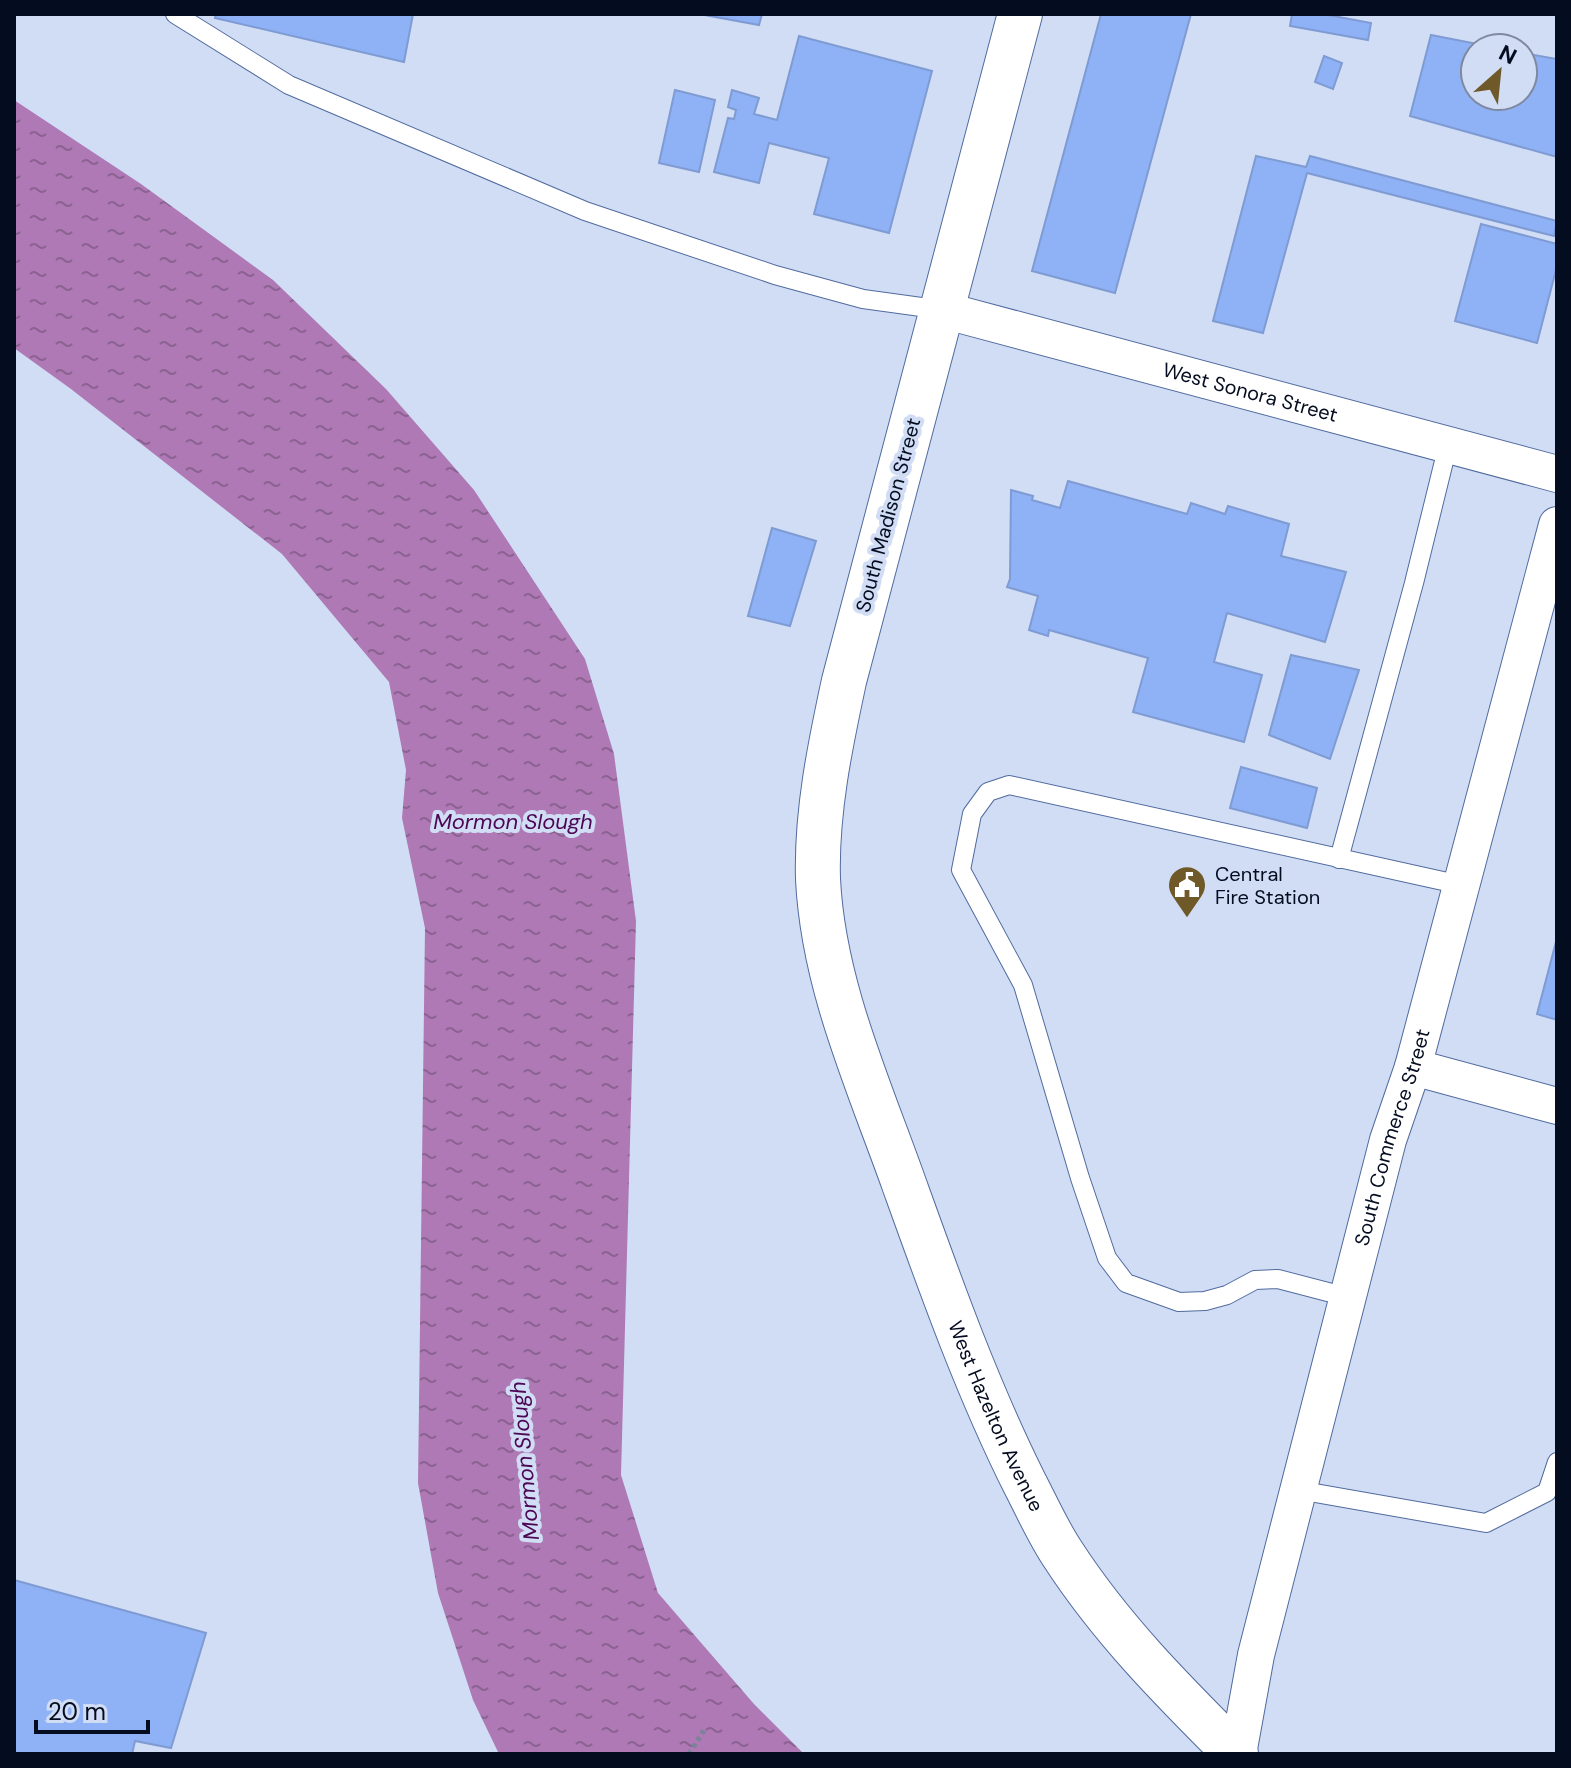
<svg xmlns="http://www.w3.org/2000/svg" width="1571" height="1768" viewBox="0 0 1571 1768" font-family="'DM Sans',sans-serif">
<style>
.water{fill:url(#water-ripples)}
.building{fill:#8fb1f5;stroke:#7f9bd3;stroke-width:2}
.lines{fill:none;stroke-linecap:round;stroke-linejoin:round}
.lane-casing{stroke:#516b9f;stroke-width:20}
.street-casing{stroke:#516b9f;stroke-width:38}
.secondary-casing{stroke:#516b9f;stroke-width:46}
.path{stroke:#798499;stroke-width:5;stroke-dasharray:4 4;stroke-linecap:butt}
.lane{stroke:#fff;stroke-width:18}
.street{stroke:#fff;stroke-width:36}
.secondary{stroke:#fff;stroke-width:44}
.labels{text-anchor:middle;stroke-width:8;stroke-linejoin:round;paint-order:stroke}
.street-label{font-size:20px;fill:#040c1f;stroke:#d0ddf4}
.poi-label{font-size:20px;fill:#040c1f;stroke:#d0ddf4;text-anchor:start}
.water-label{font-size:22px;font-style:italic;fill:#4c0654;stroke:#d0ddf4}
</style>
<defs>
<pattern id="water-ripples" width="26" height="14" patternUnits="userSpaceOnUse" patternTransform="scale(2)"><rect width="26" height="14" fill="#ae79b4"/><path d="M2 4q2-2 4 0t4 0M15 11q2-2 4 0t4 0" fill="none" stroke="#8b6292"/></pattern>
</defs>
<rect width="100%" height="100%" fill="#d0ddf4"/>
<!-- water -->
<polygon class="water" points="14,100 141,184 273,280 386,389 474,490 585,659 614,754 636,921 621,1475 658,1593 754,1704 804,1754 499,1754 473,1700 438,1593 418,1483 425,928 402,818 406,770 389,682 282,554 71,389 14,348"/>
<!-- building -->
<g class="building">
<polygon points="216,14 413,14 404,62 215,18"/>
<polygon points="699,14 762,14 759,25"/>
<polygon points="1101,14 1191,14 1115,293 1032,271"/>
<polygon points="1292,14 1323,14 1371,23 1368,40 1290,26"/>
<polygon points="1431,35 1498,48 1475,48 1475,96 1523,96 1523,53 1557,59 1557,157 1410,116"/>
<polygon points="799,36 932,71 889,233 814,214 829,158 769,143 759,183 714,172 728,118 734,119 736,110 728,107 732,90 759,98 754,114 777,120"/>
<polygon points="1324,56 1342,63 1333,89 1315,82"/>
<polygon points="675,90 715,100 699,172 659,163"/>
<polygon points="1256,156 1306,167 1310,156 1557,221 1554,236 1307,173 1263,333 1213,321"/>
<polygon points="1481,224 1557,244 1557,266 1537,343 1455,321"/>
<polygon points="1068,481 1187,514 1191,503 1225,514 1228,506 1289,524 1281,556 1346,572 1325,642 1227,613 1214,662 1262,675 1244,742 1133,712 1148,658 1049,630 1048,636 1029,630 1038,596 1007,587 1010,579 1011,490 1033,496 1032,500 1060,508"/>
<polygon points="772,528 816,541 790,626 748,616"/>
<polygon points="1291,655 1359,670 1330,759 1269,735"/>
<polygon points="1241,767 1317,788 1307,828 1230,808"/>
<polygon points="1557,938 1557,1020 1537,1014"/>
<polygon points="14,1580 206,1633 171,1748 135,1741 132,1754 14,1754"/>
</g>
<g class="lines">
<defs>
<g id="lane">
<polyline points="175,14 289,85 585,211 775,275 863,299 943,310"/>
<polyline points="1339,859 1414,583 1448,445"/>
<polyline points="1347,1297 1278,1279 1255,1280 1227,1295 1205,1301 1179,1302 1126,1283 1107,1258 1080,1178 1023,985 961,870 972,814 988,792 1009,785 1461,885"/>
<polyline points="1298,1490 1486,1523 1547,1492 1557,1462"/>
</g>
<g id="street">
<path id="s1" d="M943,310L1557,474"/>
<polyline points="1413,1067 1557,1106"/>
<path id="s2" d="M1238,1754L1256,1655L1388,1140L1413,1067L1557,525"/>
</g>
<g id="secondary">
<path id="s3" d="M1020,14L844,681C830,746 816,813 818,879C823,984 868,1083 903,1181C940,1284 976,1386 1025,1484C1037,1507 1048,1532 1062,1553C1111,1629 1173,1691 1236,1754"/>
</g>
</defs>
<!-- lane casing -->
<use href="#lane" class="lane-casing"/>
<!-- street casing -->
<use href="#street" class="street-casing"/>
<!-- secondary casing -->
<use href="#secondary" class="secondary-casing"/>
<!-- path -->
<polyline class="path" points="689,1754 706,1727"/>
<!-- lane -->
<use href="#lane" class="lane"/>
<!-- street -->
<use href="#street" class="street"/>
<!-- secondary -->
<use href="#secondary" class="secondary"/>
</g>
<!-- icons -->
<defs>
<symbol id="civic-pin" viewBox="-11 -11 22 30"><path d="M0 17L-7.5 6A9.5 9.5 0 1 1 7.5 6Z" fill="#705929" stroke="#d0ddf4"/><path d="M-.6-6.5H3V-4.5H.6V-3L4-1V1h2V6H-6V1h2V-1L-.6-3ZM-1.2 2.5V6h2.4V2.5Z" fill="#fff"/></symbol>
</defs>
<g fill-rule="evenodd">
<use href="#civic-pin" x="1165" y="863" width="44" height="60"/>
</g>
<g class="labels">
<!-- street labels -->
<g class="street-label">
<text dy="7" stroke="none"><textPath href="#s1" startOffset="318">West Sonora Street</textPath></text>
<text transform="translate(888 515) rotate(-75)" y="7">South Madison Street</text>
<text dy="7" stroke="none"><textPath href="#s2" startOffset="636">South Commerce Street</textPath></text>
<text dy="7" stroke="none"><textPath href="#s3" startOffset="1458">West Hazelton Avenue</textPath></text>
</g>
<!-- poi labels -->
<g class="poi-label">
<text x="1215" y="881">Central<tspan x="1215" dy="23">Fire Station</tspan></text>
</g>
<!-- water labels -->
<g class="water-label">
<text x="513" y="829">Mormon Slough</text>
<text transform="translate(524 1461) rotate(-95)" y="8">Mormon Slough</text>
</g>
</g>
<!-- border -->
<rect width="1571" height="1768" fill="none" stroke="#040c1f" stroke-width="32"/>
<!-- north arrow -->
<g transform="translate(1499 72) rotate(27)"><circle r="38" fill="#d0ddf4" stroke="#7e899f" stroke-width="2"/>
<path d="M0-6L14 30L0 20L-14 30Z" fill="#705929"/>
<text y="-12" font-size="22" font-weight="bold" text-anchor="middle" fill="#040c1f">N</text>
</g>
<!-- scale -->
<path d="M36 1720v12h112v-12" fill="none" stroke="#040c1f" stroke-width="4"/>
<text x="48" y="1720" font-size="24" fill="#040c1f" stroke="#d0ddf4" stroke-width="6" paint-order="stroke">20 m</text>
</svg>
